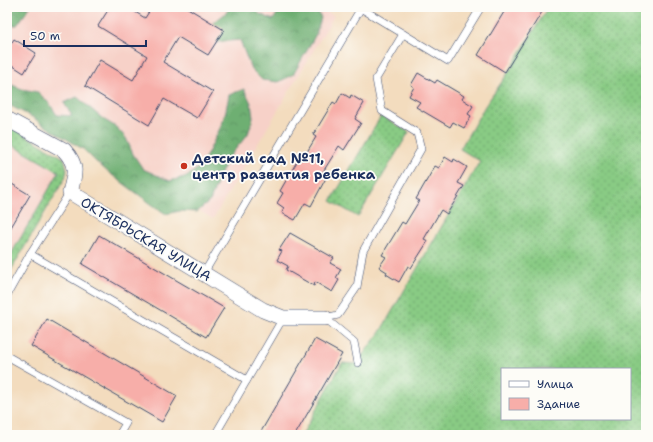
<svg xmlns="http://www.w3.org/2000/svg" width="653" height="442" viewBox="0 0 653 442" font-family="'Shantell Sans',sans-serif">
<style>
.built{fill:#f7d1c8}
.grass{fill:url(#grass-dots);stroke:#527d71;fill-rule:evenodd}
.forest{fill:url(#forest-crowns);stroke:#446f68}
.building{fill:#f7aea9}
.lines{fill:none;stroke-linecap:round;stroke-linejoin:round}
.service-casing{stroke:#3b496c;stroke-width:8}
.minor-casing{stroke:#3b496c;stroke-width:16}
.service{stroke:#fff;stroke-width:7}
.minor{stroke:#fff;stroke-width:15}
.poi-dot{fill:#c8321e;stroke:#fdfcf7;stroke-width:1.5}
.labels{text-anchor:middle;stroke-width:3.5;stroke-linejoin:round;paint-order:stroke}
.poi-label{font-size:14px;font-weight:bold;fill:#1b2f5e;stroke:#fdfcf7;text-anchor:start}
.street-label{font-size:14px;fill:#1b2f5e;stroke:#fdfcf7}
</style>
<defs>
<pattern id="grass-dots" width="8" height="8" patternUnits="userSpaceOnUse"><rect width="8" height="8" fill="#89cb84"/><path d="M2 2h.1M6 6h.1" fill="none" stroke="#6fa56f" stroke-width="1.8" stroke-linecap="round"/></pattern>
<pattern id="forest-crowns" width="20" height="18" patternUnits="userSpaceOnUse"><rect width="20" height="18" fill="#6eaf72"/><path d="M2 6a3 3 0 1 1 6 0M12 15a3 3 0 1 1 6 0" fill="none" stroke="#5a8f61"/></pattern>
</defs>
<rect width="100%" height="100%" fill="#fdfcf7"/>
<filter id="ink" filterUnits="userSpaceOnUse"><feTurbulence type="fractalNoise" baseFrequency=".025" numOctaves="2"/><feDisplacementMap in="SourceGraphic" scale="8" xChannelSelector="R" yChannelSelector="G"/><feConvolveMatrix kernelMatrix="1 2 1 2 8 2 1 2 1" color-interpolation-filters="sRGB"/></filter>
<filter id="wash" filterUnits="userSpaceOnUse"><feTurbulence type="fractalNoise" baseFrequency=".012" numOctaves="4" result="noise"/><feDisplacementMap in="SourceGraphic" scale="16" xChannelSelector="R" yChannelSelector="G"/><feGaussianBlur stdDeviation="0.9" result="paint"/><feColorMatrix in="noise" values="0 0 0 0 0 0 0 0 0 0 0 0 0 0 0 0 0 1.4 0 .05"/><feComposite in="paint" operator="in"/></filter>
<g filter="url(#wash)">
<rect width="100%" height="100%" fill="#f3dcbe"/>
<!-- built -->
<g class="built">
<polygon points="16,7 319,7 334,16 213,219 7,96 7,22"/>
<polygon points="7,142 59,172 7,261"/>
</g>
<!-- grass -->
<g class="grass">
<path d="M548,7H646V435H302L342,363L356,364L380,332L480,161L460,149L485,106L506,76ZM502,369H630V419H502Z"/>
<polygon points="381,116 409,132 358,217 331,201"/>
<polygon points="7,125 64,158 67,170 65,178 7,277 7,261 59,172 7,142"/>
</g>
<!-- forest -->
<g class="forest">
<polygon points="10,7 30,7 17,25 7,26 7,10"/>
<polygon points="230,7 253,7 260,14 273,20 281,8 280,7 316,7 321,18 316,34 293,75 278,82 262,80 251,69 240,40 207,43 210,25 226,13"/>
<polygon points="7,83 22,89 38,92 49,103 57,115 72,116 64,103 77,97 103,119 116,127 126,138 133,154 143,169 170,181 188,176 200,166 208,153 222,124 226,110 229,95 244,89 251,103 253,118 248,134 229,157 222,171 210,201 197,212 180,211 166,214 154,206 108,172 94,160 83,149 45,126 32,117 7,104"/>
</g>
<g id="blocks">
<!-- building -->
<g class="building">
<polygon points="110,7 127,7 145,18 152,7 186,7 224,30 208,55 178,37 163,62 213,92 197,118 164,99 149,125 85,86 100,60 133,80 147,56 98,26"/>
<polygon points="507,7 545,7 505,72 478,55"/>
<polygon points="14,39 36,53 24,73 7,62 7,50"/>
<polygon points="418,73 435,83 437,80 464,96 462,99 473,106 468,114 471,116 464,128 453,122 450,127 416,107 420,102 409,96 414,87 411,85"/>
<polygon points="342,93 350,98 351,95 364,103 355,119 361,123 344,150 339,146 321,175 326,178 311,206 305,203 295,220 282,213 284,208 277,203 283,193 280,191 299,158 302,160 316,137 313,135 333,102 336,104"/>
<polygon points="445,157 453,162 454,159 467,167 458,183 464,186 447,214 441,210 424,239 428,241 411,268 408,266 399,282 386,274 387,272 379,267 386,257 382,255 402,222 405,224 419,201 416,199 435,166 439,168"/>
<polygon points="7,181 30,195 7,234"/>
<polygon points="290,233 334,258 330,263 341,269 336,278 339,280 332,292 315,282 314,286 286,270 288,266 277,260 282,251 279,250"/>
<polygon points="99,235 224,308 206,337 82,264"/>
<polygon points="47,319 177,396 162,422 31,346"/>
<polygon points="315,339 342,354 295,435 259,435"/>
</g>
</g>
</g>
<g filter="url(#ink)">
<use href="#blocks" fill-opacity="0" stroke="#3b496c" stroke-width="1"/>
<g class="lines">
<defs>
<g id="service">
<polyline points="359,7 448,61 481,7"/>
<polyline points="30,254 247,380"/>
<polyline points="204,273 361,8"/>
<polyline points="7,295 30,254 70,192"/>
<polyline points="325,318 338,315 357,287 363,251 421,149 417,133 382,111 376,79 403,34"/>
<polyline points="325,318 354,342 358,363"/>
<polyline points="7,356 126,423 119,435"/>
<polyline points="215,435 283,318"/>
</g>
<path id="minor" d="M7,119L64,150C78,165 75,174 70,192L263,310L283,318H325"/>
</defs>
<!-- service casing -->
<use href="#service" class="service-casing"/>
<!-- minor casing -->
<use href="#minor" class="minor-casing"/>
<!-- service -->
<use href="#service" class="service"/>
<!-- minor -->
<use href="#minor" class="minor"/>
</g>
</g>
<!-- markers -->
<circle class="poi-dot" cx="184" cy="166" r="4"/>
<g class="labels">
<!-- poi labels -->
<g class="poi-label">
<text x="192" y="163">Детский сад №11,<tspan x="192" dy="16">центр развития ребенка</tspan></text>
</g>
<!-- street labels -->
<g class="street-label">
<text transform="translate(146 239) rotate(31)" y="5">ОКТЯБРЬСКАЯ УЛИЦА</text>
</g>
</g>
<!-- margin -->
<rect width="653" height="442" fill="none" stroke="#fdfcf7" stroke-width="24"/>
<!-- legend -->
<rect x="501" y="368" width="130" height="52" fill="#fdfcf7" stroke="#a3aaba"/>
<rect x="509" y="381" width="20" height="6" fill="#ffffff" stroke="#a3aaba"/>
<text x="537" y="388" font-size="12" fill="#1b2f5e">Улица</text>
<rect x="509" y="398" width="20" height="12" fill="#f7aea9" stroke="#a3aaba"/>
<text x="537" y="408" font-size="12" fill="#1b2f5e">Здание</text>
<!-- scale -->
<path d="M24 40v6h122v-6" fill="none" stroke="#1b2f5e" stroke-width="2"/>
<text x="30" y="40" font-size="12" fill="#1b2f5e" stroke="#fdfcf7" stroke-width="3" paint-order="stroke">50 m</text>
</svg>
